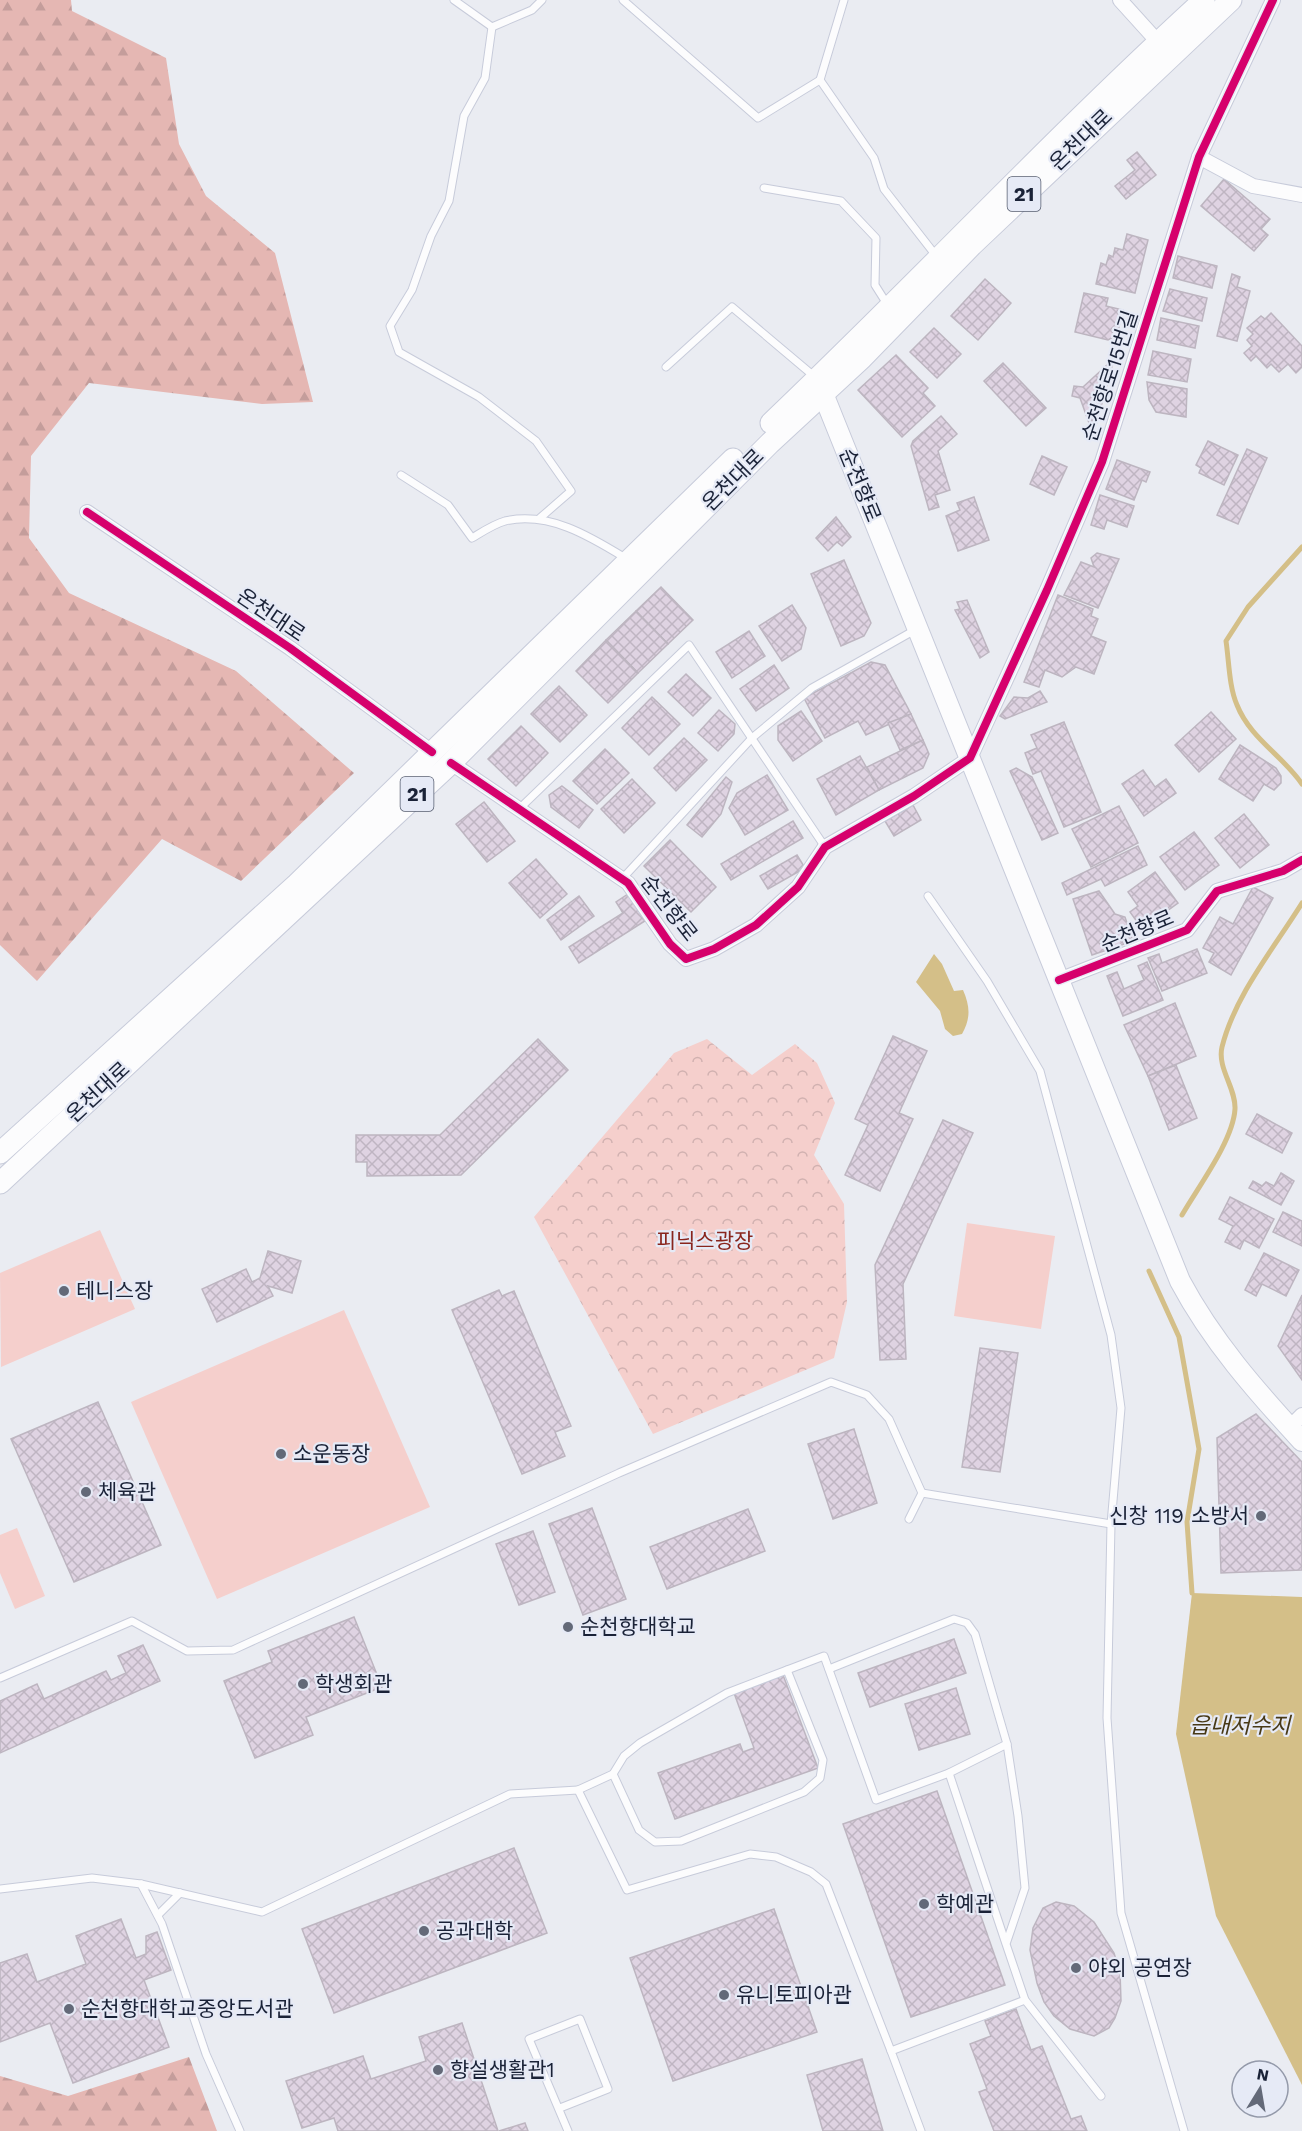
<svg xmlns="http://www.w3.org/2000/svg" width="1302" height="2131" viewBox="0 0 1302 2131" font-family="'Work Sans','Noto Sans KR',sans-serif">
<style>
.grass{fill:#f5cfcc}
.forest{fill:url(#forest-firs)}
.park{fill:url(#park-crowns)}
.water{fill:#d4bf88}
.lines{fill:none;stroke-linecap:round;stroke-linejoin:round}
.stream{stroke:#d4bf88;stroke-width:5}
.building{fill:url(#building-cross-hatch);stroke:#bdb5c0;stroke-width:1.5}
.lane-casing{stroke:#c7cbda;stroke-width:9}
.street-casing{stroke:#c7cbda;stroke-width:16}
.secondary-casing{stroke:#c7cbda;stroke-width:22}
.primary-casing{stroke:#c7cbda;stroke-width:23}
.lane{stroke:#fcfcfd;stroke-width:7}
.street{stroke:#fcfcfd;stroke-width:14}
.secondary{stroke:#fcfcfd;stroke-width:20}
.primary{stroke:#fcfcfd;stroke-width:21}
.cycleway-casing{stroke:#e6eaf6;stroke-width:11}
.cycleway{stroke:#d6006c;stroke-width:8}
.poi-dot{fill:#636978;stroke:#e6eaf6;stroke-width:2}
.labels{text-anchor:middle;stroke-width:4.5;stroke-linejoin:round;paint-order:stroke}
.shield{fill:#e6eaf6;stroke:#575e70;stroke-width:1.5}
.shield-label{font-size:20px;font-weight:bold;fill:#1a2237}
.street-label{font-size:21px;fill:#1a2237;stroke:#e6eaf6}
.park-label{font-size:21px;fill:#89251d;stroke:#e6eaf6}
.poi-label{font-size:21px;fill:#1a2237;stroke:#e6eaf6;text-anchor:start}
.water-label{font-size:22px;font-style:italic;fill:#473916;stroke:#e6eaf6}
</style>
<defs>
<pattern id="forest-firs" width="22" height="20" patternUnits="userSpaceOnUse" patternTransform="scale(1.5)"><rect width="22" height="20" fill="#e5b7b3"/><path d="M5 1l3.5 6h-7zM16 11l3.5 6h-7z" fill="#c49d9b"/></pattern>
<pattern id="park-crowns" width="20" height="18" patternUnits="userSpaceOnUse" patternTransform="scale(1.5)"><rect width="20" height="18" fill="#f5cfcc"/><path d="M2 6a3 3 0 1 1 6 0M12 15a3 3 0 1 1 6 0" fill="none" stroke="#d1b1b0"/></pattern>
<pattern id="building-cross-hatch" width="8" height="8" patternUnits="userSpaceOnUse" patternTransform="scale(1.5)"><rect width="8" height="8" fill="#dfd3e2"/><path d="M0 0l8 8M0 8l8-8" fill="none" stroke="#bfb5c2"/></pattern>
</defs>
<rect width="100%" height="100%" fill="#eaecf2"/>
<!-- grass -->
<g class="grass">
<polygon points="967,1223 1055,1236 1041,1329 954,1316"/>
<polygon points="100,1230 135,1309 1,1367 0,1273"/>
<polygon points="344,1310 430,1507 217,1599 131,1402"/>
<polygon points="17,1528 45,1596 15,1609 0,1573 0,1535"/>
</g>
<!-- forest -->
<g class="forest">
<polygon points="0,0 71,0 72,11 166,58 179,144 206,196 275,253 313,402 262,404 89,383 31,456 29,538 69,593 236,671 354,773 241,881 162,839 37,981 0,945"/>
<polygon points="189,2057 217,2131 0,2131 0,2076 68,2096"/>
</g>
<!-- park -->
<polygon class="park" points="707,1039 752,1075 795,1044 817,1063 835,1103 814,1155 844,1204 847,1302 834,1358 653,1434 534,1217 674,1053"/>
<!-- water -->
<g class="water">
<path d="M934,954L942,964L954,991L963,990C970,1006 971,1018 962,1034L953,1036L945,1029L940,1011L916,982Z"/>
<polygon points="1192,1593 1302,1597 1302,2085 1216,1916 1176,1734"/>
</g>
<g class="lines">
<!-- stream -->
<g class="stream">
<path d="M1302,547L1248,607L1226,641C1229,661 1229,687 1237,705C1250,738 1283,756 1302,784"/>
<path d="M1182,1215C1198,1187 1233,1141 1235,1109C1236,1088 1217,1068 1222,1047C1235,995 1274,948 1302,903"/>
<polyline points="1149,1271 1179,1337 1199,1449 1187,1522 1192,1593"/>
</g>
</g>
<!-- building -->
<g class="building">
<polygon points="1137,152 1156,175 1126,199 1115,186 1135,170 1127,160"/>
<polygon points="1224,179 1270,219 1261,229 1268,235 1254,251 1201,206"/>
<polygon points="1127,234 1148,240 1135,293 1096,284 1101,263 1106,265 1109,255 1113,257 1115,248 1123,250"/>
<polygon points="1178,256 1217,266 1212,288 1173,278"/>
<polygon points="1232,274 1240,277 1237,287 1250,291 1237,341 1217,336"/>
<polygon points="985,279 1011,303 978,340 951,316"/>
<polygon points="1170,289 1207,298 1202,321 1163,311"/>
<polygon points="1084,293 1108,298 1106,306 1123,310 1117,335 1108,340 1075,332"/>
<polygon points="1271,313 1302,346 1302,367 1296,373 1288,364 1279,372 1271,364 1267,368 1256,356 1251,361 1244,353 1252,346 1247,340 1253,334 1247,328 1261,316 1265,319"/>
<polygon points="1161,318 1199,326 1195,348 1157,340"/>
<polygon points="934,328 961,354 937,378 910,352"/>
<polygon points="1153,351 1191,359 1187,382 1148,375"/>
<polygon points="896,355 928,388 923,393 935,406 902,437 858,390"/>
<polygon points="1003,363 1046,408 1026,426 984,381"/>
<polygon points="1107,365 1112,366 1096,425 1089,423 1080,398 1072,396 1074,386 1083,387"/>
<polygon points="1147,382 1187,389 1186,417 1156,412 1149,400"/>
<polygon points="941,416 957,434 938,451 950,490 935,495 939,507 929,510 911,446 913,441"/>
<polygon points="1208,441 1238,455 1224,485 1199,473 1201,468 1196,465"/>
<polygon points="1247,449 1267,458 1238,524 1217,515"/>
<polygon points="1042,456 1067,467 1054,495 1030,484"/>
<polygon points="1117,460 1150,472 1146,482 1142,480 1134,500 1106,489"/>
<polygon points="1100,495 1134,506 1127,527 1107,520 1104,529 1091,525"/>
<polygon points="974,497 989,540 958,551 946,516 960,510 957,503"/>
<polygon points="836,517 851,537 842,546 837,542 828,551 816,538"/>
<polygon points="1097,553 1119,559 1098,608 1064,595 1081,562 1094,567 1091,558"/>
<polygon points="844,560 871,623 864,636 841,646 811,574"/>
<polygon points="661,587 693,620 668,644 636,611"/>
<polygon points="1058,595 1093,609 1091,616 1098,619 1091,636 1106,642 1094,674 1076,667 1062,677 1045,670 1039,687 1024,682"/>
<polygon points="967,600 989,652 980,658 955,610 960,609 957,602"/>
<polygon points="792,605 806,628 801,649 782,661 759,626"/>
<polygon points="636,611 668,644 638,673 606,640"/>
<polygon points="749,631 765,656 732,678 716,652"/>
<polygon points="606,640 638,673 608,703 576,671"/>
<polygon points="871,662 885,665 911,714 866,735 858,721 825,738 804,698"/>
<polygon points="774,665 789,688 756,711 740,689"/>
<polygon points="686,674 711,698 693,716 668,692"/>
<polygon points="559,686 587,715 560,742 531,714"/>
<polygon points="1040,691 1047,702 1005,719 1000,716 1014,697 1028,698"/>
<polygon points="652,697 680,724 649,755 622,728"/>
<polygon points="719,710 735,724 734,734 718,751 698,733"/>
<polygon points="801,711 822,741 793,761 778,740 778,726"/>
<polygon points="1211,712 1236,739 1199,772 1175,745"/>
<polygon points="911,714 923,740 900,750 888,723"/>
<polygon points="1064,722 1101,812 1064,827 1041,771 1033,774 1025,753 1037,748 1031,735"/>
<polygon points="521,726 548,753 516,786 488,759"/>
<polygon points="684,738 707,760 676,791 654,768"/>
<polygon points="923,740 929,754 923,768 879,790 867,767"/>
<polygon points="1240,745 1276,768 1281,776 1281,783 1274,790 1264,784 1253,801 1219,779"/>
<polygon points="605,749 629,773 597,804 573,781"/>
<polygon points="860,756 879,790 836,815 817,779"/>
<polygon points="1016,768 1032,777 1058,833 1042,840 1010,771"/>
<polygon points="1143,770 1155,787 1166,779 1176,793 1144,816 1122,784"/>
<polygon points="767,775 788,810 745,835 729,808 737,793"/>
<polygon points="726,777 732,782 721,814 702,837 687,825"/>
<polygon points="632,779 655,803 624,833 601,809"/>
<polygon points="562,786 593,810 579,828 551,807 549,795"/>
<polygon points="484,802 515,841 487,862 456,824"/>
<polygon points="913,805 921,820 894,836 885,821"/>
<polygon points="1119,806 1138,843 1091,867 1072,829"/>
<polygon points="1244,814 1269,845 1240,868 1215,838"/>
<polygon points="793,821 803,838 731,880 721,864"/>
<polygon points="1194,832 1219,865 1185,890 1160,857"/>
<polygon points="670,840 716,887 691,912 644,866"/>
<polygon points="1138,846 1147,865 1105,886 1101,879 1067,895 1062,883"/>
<polygon points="797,855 805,868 768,889 760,876"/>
<polygon points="536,859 567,894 540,918 509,883"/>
<polygon points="1155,872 1178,903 1142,929 1130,912 1138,906 1128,892"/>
<polygon points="1253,887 1273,898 1231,975 1209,962 1214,953 1203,948 1220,917 1233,924"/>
<polygon points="1099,891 1115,914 1125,917 1133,941 1092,955 1073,899"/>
<polygon points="631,892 648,919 579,963 569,947 623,913 616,902"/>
<polygon points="579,896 594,916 561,940 547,920"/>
<polygon points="1197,949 1207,973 1162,991 1148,958 1159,954 1162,963"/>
<polygon points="1147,962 1163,1000 1123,1016 1107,976 1117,972 1124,989 1144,980 1138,966"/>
<polygon points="1175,1003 1196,1056 1148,1076 1124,1025"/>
<polygon points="893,1036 927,1051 899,1113 913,1119 880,1191 845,1175 868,1125 855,1119"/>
<polygon points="538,1039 568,1070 461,1175 367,1176 367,1162 356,1162 356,1135 440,1135"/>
<polygon points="1176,1065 1197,1118 1169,1130 1148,1076"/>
<polygon points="1257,1114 1292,1133 1282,1153 1246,1134"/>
<polygon points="943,1120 973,1133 903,1284 906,1359 880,1360 875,1265"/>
<polygon points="1281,1173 1294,1181 1281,1205 1249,1188 1253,1181 1262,1186 1266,1182 1274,1186"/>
<polygon points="1230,1197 1274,1219 1259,1248 1244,1240 1240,1249 1225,1242 1233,1226 1219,1219"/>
<polygon points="1283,1212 1302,1221 1302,1246 1273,1232"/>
<polygon points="268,1251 301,1261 292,1293 268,1286 273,1296 217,1322 202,1289 246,1269 252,1282 260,1278"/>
<polygon points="1264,1253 1299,1270 1286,1296 1262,1284 1256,1296 1245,1290"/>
<polygon points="499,1290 502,1296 514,1291 571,1426 555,1432 565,1456 522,1474 452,1310"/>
<polygon points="1302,1295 1302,1380 1278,1346"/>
<polygon points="980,1348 1018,1353 1000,1472 962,1467"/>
<polygon points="98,1402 161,1545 74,1582 11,1439"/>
<polygon points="1256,1414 1302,1462 1302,1570 1221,1573 1217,1438"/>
<polygon points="854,1429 877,1503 833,1519 808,1444"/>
<polygon points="592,1508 626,1599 583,1615 549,1524"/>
<polygon points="748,1509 765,1551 667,1589 650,1547"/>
<polygon points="533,1531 555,1592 519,1605 496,1544"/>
<polygon points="354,1617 382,1687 306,1717 313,1735 255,1758 224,1681 272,1662 268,1651"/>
<polygon points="954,1639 966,1673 870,1707 858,1673"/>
<polygon points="143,1645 160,1681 0,1753 0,1701 37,1684 44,1699 106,1671 111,1680 126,1673 118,1656"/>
<polygon points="783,1675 818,1768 675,1819 658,1773 740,1744 743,1752 754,1748 734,1693"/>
<polygon points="956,1688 970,1734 919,1750 905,1704"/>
<polygon points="937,1791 1005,1985 911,2017 843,1824"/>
<polygon points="514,1848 547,1933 334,2013 302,1929"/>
<polygon points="1056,1902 1074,1906 1094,1922 1114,1953 1120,1972 1121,2001 1115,2018 1109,2028 1094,2036 1070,2029 1054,2016 1044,2002 1037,1983 1030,1950 1033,1928 1043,1908"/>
<polygon points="774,1909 817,2032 673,2081 630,1958"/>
<polygon points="121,1919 136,1958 146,1954 146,1936 157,1932 171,1970 144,1980 169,2047 73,2083 50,2023 0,2042 0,1963 27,1954 37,1982 86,1964 76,1936"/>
<polygon points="1016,2009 1031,2050 1042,2046 1071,2119 1081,2116 1087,2131 994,2131 979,2092 987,2089 970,2044 991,2036 985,2021"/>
<polygon points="462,2023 498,2131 338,2131 334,2118 302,2128 286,2081 363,2056 371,2079 426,2061 419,2037"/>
<polygon points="862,2059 883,2131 823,2131 807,2075"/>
<polygon points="525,2123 528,2131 499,2131"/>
</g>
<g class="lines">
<defs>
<g id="lane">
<polyline points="454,0 492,27 532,10 542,0"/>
<polyline points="623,0 758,118 820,80"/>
<polyline points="492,27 485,78 464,116 449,201 431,236 412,290 390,326 399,352 479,397 536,441 571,491 540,518"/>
<polyline points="820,80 874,158 884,189 937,257"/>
<polyline points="820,80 844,0"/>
<polyline points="764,188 841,201 876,238 875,285 887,304"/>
<polyline points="666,367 732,307 815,377"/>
<path d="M401,475L448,505L472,538C482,532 494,524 505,521C550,511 591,537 627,559"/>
<polyline points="518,810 689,645 825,847"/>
<polyline points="622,879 752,738 812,688 915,630"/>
<polyline points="928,896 987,981 1040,1071 1111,1335 1121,1408 1111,1524 1107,1718 1121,1913 1184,2131"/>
<polyline points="922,1493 1111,1524"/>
<polyline points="829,1669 954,1619 967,1623 975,1634 1007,1744"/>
<polyline points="0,1678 132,1621 187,1651 233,1650 619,1473 831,1382 867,1395 889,1419 922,1493 909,1519"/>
<polyline points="613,1774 624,1756 640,1743 727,1693 787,1670"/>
<polyline points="578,1790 613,1774 639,1830 655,1842 681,1841 804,1792 820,1778 823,1760 787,1670 824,1656 876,1800 949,1773"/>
<polyline points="141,1884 162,1924 206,2054 240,2131"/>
<polyline points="0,1889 92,1878 141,1884 262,1912 510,1794 578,1790 627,1890 750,1854 776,1857 811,1872 826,1884 891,2051"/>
<polyline points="158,1915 180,1893"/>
<polyline points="1006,1944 949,1773 1007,1744 1018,1816 1025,1888 1006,1944 1025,2000"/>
<polyline points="560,2108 608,2089 580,2019 529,2039 568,2131"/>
<polyline points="921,2131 891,2051 1025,2000 1101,2096"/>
</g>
<g id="street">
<polyline points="1120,0 1158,42"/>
<polyline points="1199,157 1253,186 1302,195"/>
<polyline points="87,512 290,648 432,752"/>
<polyline points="451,763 628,883 670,944 686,959 714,949 756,925 798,887 825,847 914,796 970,758 1047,590 1102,462 1199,157 1273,0"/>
<polyline points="1059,980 1187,930 1217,891 1283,871 1302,860"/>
<polyline points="1290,1427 1302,1415"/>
</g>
<path id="secondary" d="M818,381L1180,1281C1212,1341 1256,1391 1302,1441"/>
<g id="primary">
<path d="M771,423C917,284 1055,136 1204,0"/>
<polyline points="0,1153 297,884 733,459"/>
<polyline points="0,1183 451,763 770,443 862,358 972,245 1231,0"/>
</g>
</defs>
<!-- lane casing -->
<use href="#lane" class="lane-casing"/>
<!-- street casing -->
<use href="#street" class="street-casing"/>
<!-- secondary casing -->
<use href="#secondary" class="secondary-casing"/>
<!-- primary casing -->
<use href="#primary" class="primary-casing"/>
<!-- lane -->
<use href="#lane" class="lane"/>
<!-- street -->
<use href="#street" class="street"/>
<!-- secondary -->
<use href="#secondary" class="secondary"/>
<!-- primary -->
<use href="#primary" class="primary"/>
<defs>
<g id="cycleway">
<polyline points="87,512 290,648 432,752"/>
<polyline points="451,763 628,883 670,944 686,959 714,949 756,925 798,887 825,847 914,796 970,758 1047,590 1102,462 1199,157 1273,0"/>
<polyline points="1059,980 1187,930 1217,891 1283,871 1302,860"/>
</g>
</defs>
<!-- cycleway casing -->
<use href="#cycleway" class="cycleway-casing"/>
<!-- cycleway -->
<use href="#cycleway" class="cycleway"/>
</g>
<!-- markers -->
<g class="poi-dot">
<circle cx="64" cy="1291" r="6"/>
<circle cx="281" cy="1454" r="6"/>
<circle cx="86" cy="1492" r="6"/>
<circle cx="1261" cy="1516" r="6"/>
<circle cx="568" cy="1627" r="6"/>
<circle cx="303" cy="1684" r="6"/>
<circle cx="924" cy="1904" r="6"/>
<circle cx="424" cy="1931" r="6"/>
<circle cx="1076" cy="1968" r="6"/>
<circle cx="724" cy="1995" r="6"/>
<circle cx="69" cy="2009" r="6"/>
<circle cx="438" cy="2070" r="6"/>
</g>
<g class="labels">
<!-- shield labels -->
<g class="shield">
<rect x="1007.5" y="177" width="33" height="34" rx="4.5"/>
<rect x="400.5" y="777" width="33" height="34" rx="4.5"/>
</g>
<g class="shield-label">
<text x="1024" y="201">21</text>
<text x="417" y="801">21</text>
</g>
<!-- street labels -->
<g class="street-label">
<text transform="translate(1081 140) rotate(-44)" y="7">온천대로</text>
<text transform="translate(1110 376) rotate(-72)" y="7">순천향로15번길</text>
<text transform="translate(733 480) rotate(-45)" y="7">온천대로</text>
<text transform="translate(860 485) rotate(68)" y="7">순천향로</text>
<text transform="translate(271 615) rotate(34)" y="7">온천대로</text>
<text transform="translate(669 908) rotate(52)" y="7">순천향로</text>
<text transform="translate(1137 931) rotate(-23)" y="7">순천향로</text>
<text transform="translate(98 1092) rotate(-43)" y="7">온천대로</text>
</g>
<!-- park labels -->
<g class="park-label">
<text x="705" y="1248">피닉스광장</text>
</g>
<!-- poi labels -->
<g class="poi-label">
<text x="76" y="1298">테니스장</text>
<text x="293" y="1461">소운동장</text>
<text x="98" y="1499">체육관</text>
<text x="1249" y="1523" text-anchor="end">신창 119 소방서</text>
<text x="580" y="1634">순천향대학교</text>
<text x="315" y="1691">학생회관</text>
<text x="936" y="1911">학예관</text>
<text x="436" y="1938">공과대학</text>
<text x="1088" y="1975">야외 공연장</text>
<text x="736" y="2002">유니토피아관</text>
<text x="81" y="2016">순천향대학교중앙도서관</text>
<text x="450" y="2077">향설생활관1</text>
</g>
<!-- water labels -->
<g class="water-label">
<text x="1240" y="1733">읍내저수지</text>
</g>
</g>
<!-- north arrow -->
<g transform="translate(1260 2089) rotate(11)"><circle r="28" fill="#e6eaf6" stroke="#949aaa" stroke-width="1.5"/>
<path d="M0-4.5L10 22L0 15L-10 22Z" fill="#636978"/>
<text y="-9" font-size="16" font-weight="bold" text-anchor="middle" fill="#1a2237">N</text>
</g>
</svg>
